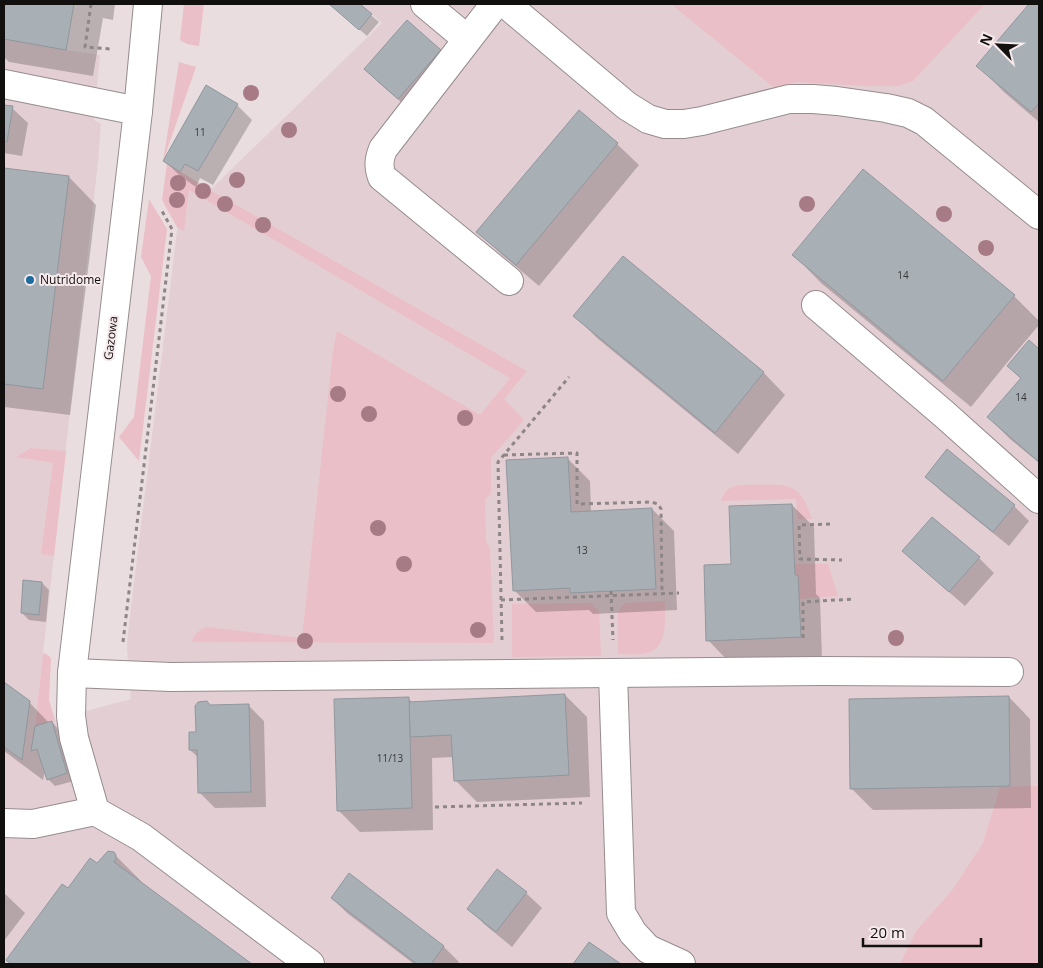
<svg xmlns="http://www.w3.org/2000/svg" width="1043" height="968" viewBox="0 0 1043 968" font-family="'Open Sans',sans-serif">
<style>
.built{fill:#e3cfd3}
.green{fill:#ebbfc7}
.shadow{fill:#0003}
.building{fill:#a8b0b6;stroke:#90979d}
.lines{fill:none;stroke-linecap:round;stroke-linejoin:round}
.minor-casing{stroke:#968c8e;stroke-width:30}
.path{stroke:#8d8586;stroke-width:3;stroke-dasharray:4 4;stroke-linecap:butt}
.minor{stroke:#fff;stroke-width:28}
.tree{fill:#a67b86}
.poi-dot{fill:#1c6d9f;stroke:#f6eaec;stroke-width:2}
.labels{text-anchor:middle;stroke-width:4;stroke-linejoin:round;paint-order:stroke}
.number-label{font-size:10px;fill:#383739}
.poi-label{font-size:12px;fill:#120f0f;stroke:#f6eaec;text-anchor:start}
.street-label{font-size:12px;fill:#120f0f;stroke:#f6eaec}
</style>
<rect width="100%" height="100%" fill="#e9dddf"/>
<!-- built -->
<polygon class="built" points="4,4 74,4 66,50 100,55 94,120 101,124 98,162 35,725 131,699 127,649 128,632 184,174 210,190 382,23 360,4 1039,4 1039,964 4,964"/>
<!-- green -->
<g class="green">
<polygon points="184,4 204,4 199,46 187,44 180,40"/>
<polygon points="671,4 985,4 913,81 898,86 866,86 797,82 773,87"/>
<polygon points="179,62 196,67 163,161"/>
<path d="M167,163L210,190L527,371L504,399L524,420L491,458V493L485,500L486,541L490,548L494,643L192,642C194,633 198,631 206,627L302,638L333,351L337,331L480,415L510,378L189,190L184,231L177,227L162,200Z"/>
<polygon points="149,199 167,229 139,461 119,437 134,417 151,276 141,257"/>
<polygon points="31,448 66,451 54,556 41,554 53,463 16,457"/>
<path d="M783,485C802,489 806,502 812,519H798L796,499L721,501C723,496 725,491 730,488C740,483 771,485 783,485Z"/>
<polygon points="794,564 828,564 838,596 799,599 798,575 795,575"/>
<path d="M665,601C665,619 669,652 642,654C635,655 626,654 618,654V611L625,603Z"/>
<polygon points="591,603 599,611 601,656 512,657 512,604"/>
<polygon points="43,653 48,655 51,658 49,700 55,720 35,726"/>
<polygon points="1039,786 1039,964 900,964 916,931 953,889 983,843 1000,787"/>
</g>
<!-- shadow -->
<g class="shadow">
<polygon points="4,4 115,4 113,20 103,18 93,76 9,62 4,57"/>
<polygon points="330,4 358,4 379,22 367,36"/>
<polygon points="1030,4 1039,4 1039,122 1005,93 978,66"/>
<polygon points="440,50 455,66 414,113 380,84 365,69"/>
<polygon points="237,105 252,120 213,185 200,178 196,187 180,176 165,161"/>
<polygon points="4,106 12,108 28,123 22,156 4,153"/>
<polygon points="579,111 617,144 639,165 539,286 500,253 478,232"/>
<polygon points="4,169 69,177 96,205 70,415 4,407"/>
<polygon points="794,255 1014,296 1039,321 1039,325 1006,364 1008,366 1029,342 1039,351 1039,463 1010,439 988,417 1021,379 1006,364 971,407 821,283"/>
<polygon points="623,258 764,373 785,395 738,454 597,338 575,316"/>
<polygon points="568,459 590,481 591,512 652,509 674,531 677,610 593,614 589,610 536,612 514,590"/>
<polygon points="927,477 1014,506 1029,521 1009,546 942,492"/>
<polygon points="792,505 814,527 816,594 820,598 822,659 729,662 708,640 733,565"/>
<polygon points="904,551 979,558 994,573 965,606 919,566"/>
<polygon points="42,583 49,590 46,622 29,620 22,613"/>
<polygon points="4,684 29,702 49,723 52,722 59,730 74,781 55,786 48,779 45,770 43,780 4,751"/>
<polygon points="565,695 587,717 590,797 477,802 455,780 454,757 432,758 433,830 360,832 338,810 408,698 413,703"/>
<polygon points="1009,697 1030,719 1031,808 873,810 851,788"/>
<polygon points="248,705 264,721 266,807 215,808 200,793 199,758 190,750 197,733 211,707"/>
<polygon points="113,853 141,881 143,885 250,964 12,964 7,960 68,890"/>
<polygon points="349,874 444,947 459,962 457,964 414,964 347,913 332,898"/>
<polygon points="4,893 25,913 4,941"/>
<polygon points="526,893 542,908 512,947 484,924 469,908"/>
</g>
<!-- building -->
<g class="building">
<polygon points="4,4 74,4 66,50 4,39"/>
<polygon points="329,4 360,4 372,14 359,30"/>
<polygon points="1029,4 1039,4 1039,103 1031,112 976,66"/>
<polygon points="407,20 441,50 398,99 364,69"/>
<polygon points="206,85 238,104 198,171 185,164 180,172 163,161"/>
<polygon points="4,105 13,106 7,142 4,141"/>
<polygon points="579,110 618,143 516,265 476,232"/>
<polygon points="4,168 69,176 43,389 4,384"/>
<polygon points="863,169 1015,295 943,381 792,255"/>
<polygon points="623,256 764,372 715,433 573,316"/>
<polygon points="1029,340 1039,349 1039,462 987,417 1021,378 1007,366"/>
<polygon points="947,449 1015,505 993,532 925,477"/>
<polygon points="568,457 571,512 652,508 656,589 570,593 570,588 513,591 506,460"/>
<polygon points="792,504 795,575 798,575 801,637 706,641 704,565 731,564 729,506"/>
<polygon points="932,517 980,557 949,592 902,551"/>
<polygon points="23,580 42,582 39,615 21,613"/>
<polygon points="4,682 30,701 22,760 4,747"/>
<polygon points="565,694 569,775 454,781 451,735 410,737 409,702"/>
<polygon points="1009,696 1010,786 850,789 849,699"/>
<polygon points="409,697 412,808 337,811 334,699"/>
<polygon points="207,701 210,705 249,704 251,792 198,793 197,750 189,750 189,732 196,732 195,706 198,702"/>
<polygon points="52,721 67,773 47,780 37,749 31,751 35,726"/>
<polygon points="108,851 114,852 116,855 116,859 114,862 252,964 11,964 6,960 62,884 68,888 90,858 97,863"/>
<polygon points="497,869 527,892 496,932 467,909"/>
<polygon points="349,873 444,946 431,964 417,964 331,898"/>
<polygon points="589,942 621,964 573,964"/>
</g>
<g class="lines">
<defs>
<g id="minor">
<polyline points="148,4 138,111 72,673 71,716 74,738 95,811 141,837 310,964"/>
<polyline points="425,4 467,39"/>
<path d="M495,4L383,149C379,159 378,166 382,177L509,281"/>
<polyline points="506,4 627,106 648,119 665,124 684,124 702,121 789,99 813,99 837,101 886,108 908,113 924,121 1039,215"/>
<polyline points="4,84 138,111"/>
<polyline points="816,305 944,414 1039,499"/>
<polyline points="72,673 171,677 823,671 1009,672"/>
<polyline points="613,674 621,913 633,933 648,949 681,964"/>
<polyline points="4,823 33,824 95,811"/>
</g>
</defs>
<!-- minor casing -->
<use href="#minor" class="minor-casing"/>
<!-- path -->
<g class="path">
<polyline points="91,4 85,47 111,49"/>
<polyline points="504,455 577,453 577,504 651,502 658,504 661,509 662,594"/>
<polyline points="830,524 799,525 800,559 842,560"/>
<polyline points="611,591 613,640"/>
<polyline points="501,600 679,593"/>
<polyline points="803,638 803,602 854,599"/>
<polyline points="502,640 498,462 569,377"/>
<polyline points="123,642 172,229 162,211"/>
<polyline points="435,807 582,803"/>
</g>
<!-- minor -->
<use href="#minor" class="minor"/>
</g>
<!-- trees -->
<g class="tree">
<circle cx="251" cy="93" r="8"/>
<circle cx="289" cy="130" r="8"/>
<circle cx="237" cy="180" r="8"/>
<circle cx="178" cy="183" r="8"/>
<circle cx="203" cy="191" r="8"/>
<circle cx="177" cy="200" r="8"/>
<circle cx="225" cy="204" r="8"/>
<circle cx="807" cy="204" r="8"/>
<circle cx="944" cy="214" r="8"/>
<circle cx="263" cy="225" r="8"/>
<circle cx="986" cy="248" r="8"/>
<circle cx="338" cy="394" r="8"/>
<circle cx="369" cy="414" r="8"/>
<circle cx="465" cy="418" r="8"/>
<circle cx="378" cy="528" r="8"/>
<circle cx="404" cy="564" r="8"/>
<circle cx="478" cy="630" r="8"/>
<circle cx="896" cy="638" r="8"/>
<circle cx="305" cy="641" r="8"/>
</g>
<!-- markers -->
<circle class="poi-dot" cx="30" cy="280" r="5"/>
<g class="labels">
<!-- number labels -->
<g class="number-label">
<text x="200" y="136">11</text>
<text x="903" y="279">14</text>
<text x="1021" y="401">14</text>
<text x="582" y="554">13</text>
<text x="390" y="762">11/13</text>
</g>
<!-- poi labels -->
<g class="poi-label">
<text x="40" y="284">Nutridome</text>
</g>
<!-- street labels -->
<g class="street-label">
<text transform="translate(111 338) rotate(-83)" y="4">Gazowa</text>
</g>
</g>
<!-- border -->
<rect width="1043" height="968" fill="none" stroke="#120f0f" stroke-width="10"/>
<!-- north arrow -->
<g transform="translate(998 45) rotate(294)" stroke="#f6eaec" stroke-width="4" paint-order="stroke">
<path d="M0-4L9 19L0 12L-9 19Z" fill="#120f0f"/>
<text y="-8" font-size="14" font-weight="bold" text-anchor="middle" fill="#120f0f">N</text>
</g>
<!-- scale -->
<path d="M863 938v8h118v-8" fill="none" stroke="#120f0f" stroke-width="2.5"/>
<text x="870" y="938" font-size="15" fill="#120f0f" stroke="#f6eaec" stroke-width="4" paint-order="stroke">20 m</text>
</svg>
